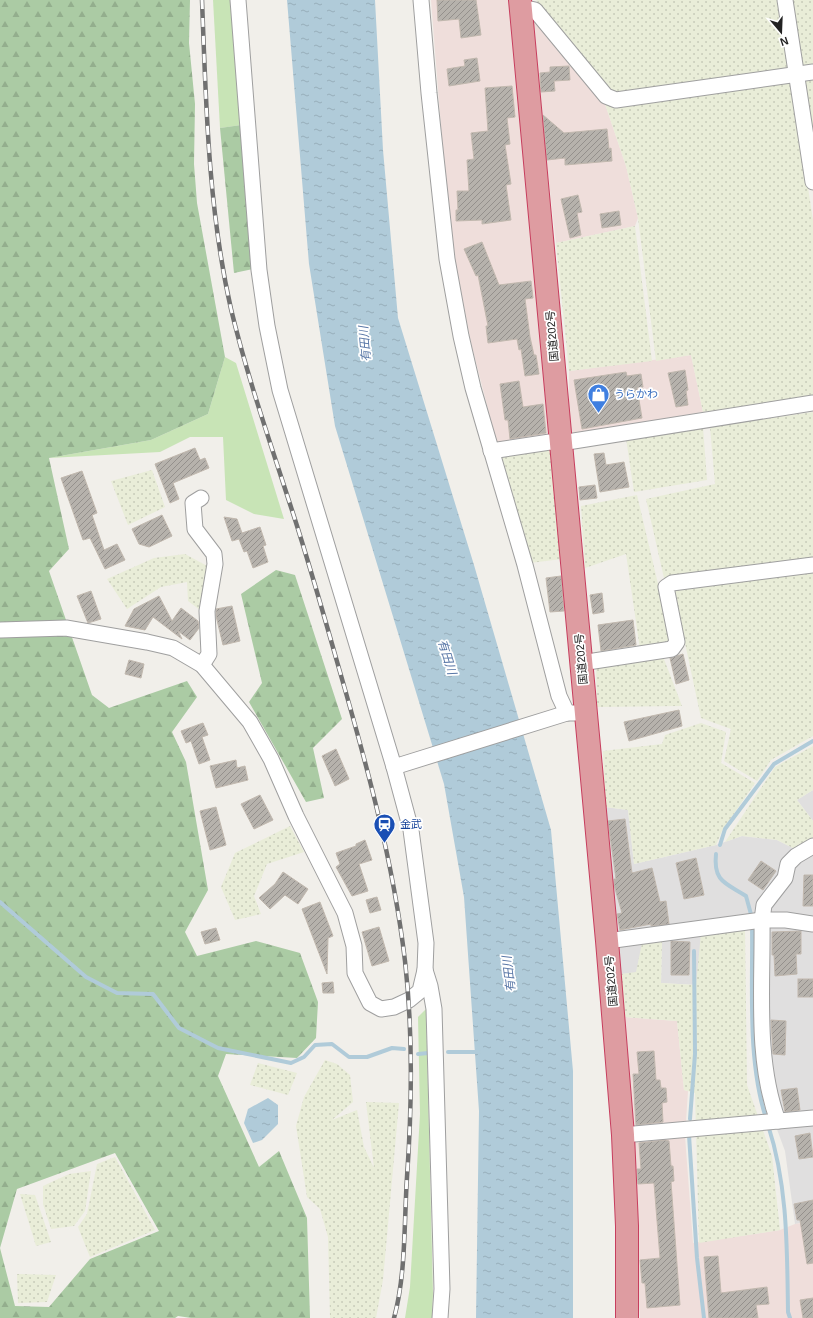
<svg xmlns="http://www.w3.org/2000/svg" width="813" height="1318" viewBox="0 0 813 1318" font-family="Helvetica,'Noto Sans JP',sans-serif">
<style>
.residential{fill:#e0dfdf}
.commercial{fill:#efdedb}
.farmland{fill:url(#farmland-dots)}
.grass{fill:#c8e4b6}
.forest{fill:url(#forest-firs);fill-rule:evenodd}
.water{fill:url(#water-ripples)}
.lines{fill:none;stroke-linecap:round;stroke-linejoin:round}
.stream{stroke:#b0cbd9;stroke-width:4}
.building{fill:url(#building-hatch);stroke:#c1b8ae}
.minor-casing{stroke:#9f9f9f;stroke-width:17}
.highway-casing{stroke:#c73e5e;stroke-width:24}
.minor{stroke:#fff;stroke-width:15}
.highway{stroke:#de9ca1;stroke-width:22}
.rail-casing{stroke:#707070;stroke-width:4.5}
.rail{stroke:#fff;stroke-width:3;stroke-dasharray:9;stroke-linecap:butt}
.labels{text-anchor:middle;stroke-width:3.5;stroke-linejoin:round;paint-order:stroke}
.street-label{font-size:11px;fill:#222;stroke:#fff}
.shop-label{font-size:11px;fill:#366cbe;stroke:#fff;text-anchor:start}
.transit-label{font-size:11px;fill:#164399;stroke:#fff;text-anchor:start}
.water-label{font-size:12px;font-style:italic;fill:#5977a7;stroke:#fff}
</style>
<defs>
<pattern id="farmland-dots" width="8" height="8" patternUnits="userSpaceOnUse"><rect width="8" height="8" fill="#e9edd8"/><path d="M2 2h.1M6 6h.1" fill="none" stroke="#c8cbb9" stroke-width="1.8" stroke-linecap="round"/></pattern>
<pattern id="forest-firs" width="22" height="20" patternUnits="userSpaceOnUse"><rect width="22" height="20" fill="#abcba4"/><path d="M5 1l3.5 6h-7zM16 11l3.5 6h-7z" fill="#93ae8d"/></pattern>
<pattern id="water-ripples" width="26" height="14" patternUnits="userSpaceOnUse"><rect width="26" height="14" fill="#b0cbd9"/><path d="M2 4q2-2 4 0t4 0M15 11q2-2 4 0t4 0" fill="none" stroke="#97aeba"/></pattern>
<pattern id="building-hatch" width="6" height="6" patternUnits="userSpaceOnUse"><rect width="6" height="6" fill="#b6b2ac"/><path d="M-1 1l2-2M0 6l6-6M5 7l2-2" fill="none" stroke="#94908c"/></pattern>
</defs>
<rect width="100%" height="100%" fill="#f1efea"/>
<!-- residential -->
<g class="residential">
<polygon points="813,790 813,821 797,800"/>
<polygon points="605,807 628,810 634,864 716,845 742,836 777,840 797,850 813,838 813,1221 795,1224 785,1151 765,1097 756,926 745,929 697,985 661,983 662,941 636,973 621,974"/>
</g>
<!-- commercial -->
<g class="commercial">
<polygon points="431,0 510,0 551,438 497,444 471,343 449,229"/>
<polygon points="543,11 605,104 626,166 638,218 635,226 556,243 530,15"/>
<polygon points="691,355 703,412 569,435 569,371"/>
<polygon points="624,1017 677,1021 684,1090 688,1091 685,1136 693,1243 780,1230 795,1224 813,1221 813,1318 640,1318 636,1265"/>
</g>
<!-- farmland -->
<g class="farmland">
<polygon points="536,0 779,0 790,71 613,95"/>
<polygon points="792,0 813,0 813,68 802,69"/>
<polygon points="813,76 813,142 803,78"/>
<polygon points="791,78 813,220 813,396 703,412 691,355 656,361 638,218 626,166 605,104"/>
<polygon points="635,226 652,361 569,371 556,243"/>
<polygon points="813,412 813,561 664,578 646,499 715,484 710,427"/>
<polygon points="703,427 707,480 634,492 626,438"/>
<polygon points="551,449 562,559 530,563 500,455"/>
<polygon points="152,470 165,507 128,525 111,481"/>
<polygon points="637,495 672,643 640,649 626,554 585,568 581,506"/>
<polygon points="185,554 209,567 200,610 188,601 187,582 161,587 127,609 107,579 154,558"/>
<polygon points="813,571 813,736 771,760 757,781 724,761 731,729 701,718 673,587"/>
<polygon points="662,654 682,706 597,707 596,666"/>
<polygon points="701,723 726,732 721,763 755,783 722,831 716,845 634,864 628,810 605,807 603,751 662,744 665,735"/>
<polygon points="813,746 813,790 797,800 813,821 813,838 797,850 777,840 742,836 725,842 775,767"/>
<polygon points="290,826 304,852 267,864 254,896 261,914 235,920 221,887 235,853"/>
<polygon points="745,929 747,1085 772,1156 780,1230 699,1243 695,1093 684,1090 677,1021 624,1017 621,974 636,972 642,943 662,941 661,983 696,985 701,933"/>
<polygon points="325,1060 337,1064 350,1075 353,1102 332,1120 357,1110 364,1147 374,1168 366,1102 399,1103 383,1280 376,1318 330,1318 328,1237 320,1209 307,1197 296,1126 304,1097"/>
<polygon points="258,1063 297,1073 288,1095 250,1085"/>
<polygon points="115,1157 155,1230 90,1257 78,1227 87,1214 97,1164"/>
<polygon points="91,1171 85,1211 74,1226 51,1229 43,1204 43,1186 69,1174"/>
<polygon points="20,1194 35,1195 51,1242 36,1246"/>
<polygon points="17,1274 56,1275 47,1302 18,1303"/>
</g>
<!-- grass -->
<g class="grass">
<polygon points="213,0 231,0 241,125 220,128"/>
<polygon points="225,357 236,363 284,519 254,514 226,500 223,437 190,437 160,452 49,458 151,440 208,414"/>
<polygon points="426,1009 433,1293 432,1318 405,1318 410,1287 420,1114 418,1017"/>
</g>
<!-- forest -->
<g class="forest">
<path d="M0,0H190L189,43L195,104L194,164L197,203L225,357L208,414L151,440L49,458L69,549L49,571L92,695L109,708L187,681L197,697L172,732L186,762L208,890L185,932L197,956L256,941L300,953L318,1002L316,1038L297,1058L226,1054L218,1076L259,1167L279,1151L307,1218L310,1318H191L178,1316L175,1318H0ZM115,1153L159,1231L90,1259L49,1307L15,1306L0,1248L17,1189Z"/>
<polygon points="241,125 253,269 234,273 220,128"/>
<polygon points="276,570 295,575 342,719 313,748 324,798 306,802 249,702 262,683 241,594"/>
</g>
<!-- water -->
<g class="water">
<polygon points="287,0 375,0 383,150 398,318 474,565 551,830 573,1071 573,1318 476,1318 479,1111 464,897 444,784 335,426 309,264"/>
<polygon points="268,1098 278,1105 278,1124 262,1140 253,1143 244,1123 248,1109"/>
</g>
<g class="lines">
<!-- stream -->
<g class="stream">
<polyline points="720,845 725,829 774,764 813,741"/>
<path d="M716,854C713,882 726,883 746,896L752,918"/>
<polyline points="0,902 86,977 117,993 153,994 179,1028 218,1048 291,1063 304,1057 315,1045 332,1044 349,1057 367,1057 392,1048 404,1049"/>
<path d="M752,925C753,986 747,1060 766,1118"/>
<polyline points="448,1052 479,1052"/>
<polyline points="418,1054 428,1053"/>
<polyline points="690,1119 695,1054 694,951"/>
<path d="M768,1125C788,1186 787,1249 788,1312L790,1318"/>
<polyline points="689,1135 697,1258 704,1318"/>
</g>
</g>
<!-- building -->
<g class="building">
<polygon points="437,0 476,0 481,35 461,38 459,19 438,21"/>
<polygon points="477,58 480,81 449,86 447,69 465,66 464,60"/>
<polygon points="569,66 570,80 554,81 555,91 541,92 540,73 550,72 550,67"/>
<polygon points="512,86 515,117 507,118 510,144 505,145 511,184 506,185 511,220 482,224 482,220 456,221 456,210 458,210 457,191 469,191 467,160 474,159 471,133 488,131 485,88"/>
<polygon points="543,115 564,133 607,129 609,149 611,148 612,161 565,165 565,158 547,160"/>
<polygon points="578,195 582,212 577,213 581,235 570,238 561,199"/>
<polygon points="619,211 621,225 602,228 600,214"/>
<polygon points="482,242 499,285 531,281 533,298 525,299 530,337 534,355 536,355 539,374 525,376 521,349 519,350 517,339 488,343 486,326 488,326 478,275 476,276 464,249"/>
<polygon points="685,370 688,390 686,391 688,405 676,407 668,373"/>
<polygon points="626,372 627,376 641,374 643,387 637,388 642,418 582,429 574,380"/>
<polygon points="519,381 523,407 543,404 546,433 510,439 508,420 505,420 500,384"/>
<polygon points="195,448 200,460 205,458 209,468 173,483 179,499 170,503 155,464"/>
<polygon points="604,453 606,465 624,462 629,487 600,492 594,454"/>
<polygon points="82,471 97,513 92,515 104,550 117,544 125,560 105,569 90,538 83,540 61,478"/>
<polygon points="595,485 597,498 580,500 579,487"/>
<polygon points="162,515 172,536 149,547 139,544 132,529"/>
<polygon points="224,517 237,519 242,533 260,527 266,545 263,546 268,562 253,568 247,551 244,552 239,539 232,541"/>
<polygon points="561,576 564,611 550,612 546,578"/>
<polygon points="91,591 101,619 88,623 77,596"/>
<polygon points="602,593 604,612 593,614 590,595"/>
<polygon points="159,596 172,621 181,608 198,621 199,628 190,640 178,631 182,639 153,617 145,630 125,626 134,609"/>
<polygon points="232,606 240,641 223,645 216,616 216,609"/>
<polygon points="633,620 636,645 601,651 598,625"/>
<polygon points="683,654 689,680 676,684 670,658"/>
<polygon points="129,660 144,664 141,678 125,674"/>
<polygon points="679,710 682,726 629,741 624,722"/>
<polygon points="203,723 208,735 202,737 210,760 199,764 191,741 186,743 181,731"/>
<polygon points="336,749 349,779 335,786 322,756"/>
<polygon points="236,760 237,768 245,766 248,780 216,788 210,766"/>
<polygon points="260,795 273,820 254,829 241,804"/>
<polygon points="216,807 226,845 210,850 200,811"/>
<polygon points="625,819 632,873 652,868 660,902 666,901 669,924 651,926 651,924 620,930 617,914 622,913 614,885 614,879 616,879 608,821"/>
<polygon points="365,840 372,860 359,864 368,891 352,896 336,867 340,864 336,853 356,846 356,844"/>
<polygon points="696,858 704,895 684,899 676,863"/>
<polygon points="761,861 776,871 763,890 748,880"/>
<polygon points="283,872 308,889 298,904 285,895 270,909 259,898 275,884"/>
<polygon points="804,875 813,875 813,906 803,906"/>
<polygon points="377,897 381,910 370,913 366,900"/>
<polygon points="320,902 333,936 328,938 327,974 302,909"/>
<polygon points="379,927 389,961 372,966 362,932"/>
<polygon points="216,928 220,940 205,944 201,932"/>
<polygon points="801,931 801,954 796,954 797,974 775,976 774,955 772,955 772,932"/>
<polygon points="671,941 690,942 689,975 671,975"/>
<rect x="798" y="979" width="15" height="18"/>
<polygon points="333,982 334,993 323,993 322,983"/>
<polygon points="771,1020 786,1021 785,1055 773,1054"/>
<polygon points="654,1051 656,1080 660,1080 661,1088 666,1088 667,1102 662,1103 663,1122 636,1125 633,1074 639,1074 637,1052"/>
<polygon points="797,1088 800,1110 785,1112 781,1090"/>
<polygon points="810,1133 813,1157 799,1159 795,1136"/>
<polygon points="665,1140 669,1141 671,1166 673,1166 674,1181 671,1182 680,1305 647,1308 645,1283 642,1283 640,1260 660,1258 654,1183 638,1184 637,1169 641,1169 639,1143"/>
<polygon points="813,1200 813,1263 807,1264 800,1220 797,1220 794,1204"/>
<polygon points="718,1256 721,1293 767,1287 769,1304 756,1305 758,1318 709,1318 704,1257"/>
<polygon points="813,1298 813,1318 803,1318 800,1300"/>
</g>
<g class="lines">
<defs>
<g id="minor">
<polyline points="421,0 429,93 447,259 461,336 473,388 525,565 559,696 567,713"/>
<polyline points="785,0 813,182"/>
<polyline points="521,7 535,10 606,96 616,100 813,72"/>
<polyline points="491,451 550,442 561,443 813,403"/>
<polyline points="201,498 193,503 195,529 214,554 215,564 207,611 209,654 202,665"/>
<polyline points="0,630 66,628 147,642 173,648 202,665 250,722 271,759 296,816 345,913 354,946 355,973 370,1003 381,1009 394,1007 409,1000 420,991 425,970 426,943 411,830 394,767 280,390 267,326 259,270 238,0"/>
<polyline points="581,663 672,649 677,642 666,587 672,583 813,565"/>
<polyline points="394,767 567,713 575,713"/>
<polyline points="607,941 762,920 786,920 813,924"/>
<polyline points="425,970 430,986 434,1009 442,1289 440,1318"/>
<path d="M778,1121C755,1059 763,986 762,920L764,905L785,878L788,864L796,856L813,846"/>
<polyline points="623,1135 813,1118"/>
</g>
<polyline id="highway" points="520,0 607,941 623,1135 627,1226 627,1318"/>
</defs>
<!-- minor casing -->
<use href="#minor" class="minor-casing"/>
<!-- highway casing -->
<use href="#highway" class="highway-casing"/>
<!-- minor -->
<use href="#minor" class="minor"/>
<!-- highway -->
<use href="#highway" class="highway"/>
<defs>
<path id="rail" d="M202,0C206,103 208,208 231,309C249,384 275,456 298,529C312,574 325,619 338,665C366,762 393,860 405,961C413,1032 412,1106 407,1177C404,1222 406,1275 394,1318"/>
</defs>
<!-- rail casing -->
<use href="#rail" class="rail-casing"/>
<!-- rail -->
<use href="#rail" class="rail"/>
</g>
<!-- icons -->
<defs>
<symbol id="shop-pin" viewBox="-11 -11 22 30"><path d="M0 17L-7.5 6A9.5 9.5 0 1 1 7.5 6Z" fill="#3f7fe0" stroke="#fff"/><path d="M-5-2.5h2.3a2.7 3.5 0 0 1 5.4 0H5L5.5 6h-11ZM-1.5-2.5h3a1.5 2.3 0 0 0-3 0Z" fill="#fff"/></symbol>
<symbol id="station-pin" viewBox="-11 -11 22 30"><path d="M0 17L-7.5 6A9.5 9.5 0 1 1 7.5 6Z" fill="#1a4fb4" stroke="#fff"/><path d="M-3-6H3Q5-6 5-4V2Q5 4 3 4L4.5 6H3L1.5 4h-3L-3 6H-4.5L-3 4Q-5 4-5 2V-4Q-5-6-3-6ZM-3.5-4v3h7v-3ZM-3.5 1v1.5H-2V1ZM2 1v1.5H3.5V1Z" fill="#fff"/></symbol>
</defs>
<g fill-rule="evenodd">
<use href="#shop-pin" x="586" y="382" width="25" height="34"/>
<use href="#station-pin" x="372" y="812" width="25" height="34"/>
</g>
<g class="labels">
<!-- street labels -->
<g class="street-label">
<text transform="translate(552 336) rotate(-95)" y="4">国道202号</text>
<text transform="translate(581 659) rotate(-95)" y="4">国道202号</text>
<text transform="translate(611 981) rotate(-95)" y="4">国道202号</text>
</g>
<!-- shop labels -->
<g class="shop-label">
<text x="614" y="398">うらかわ</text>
</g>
<!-- transit labels -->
<g class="transit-label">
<text x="400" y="828">金武</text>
</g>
<!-- water labels -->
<g class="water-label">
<text transform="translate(365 344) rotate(-95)" y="4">有田川</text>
<text transform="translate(447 657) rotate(73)" y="4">有田川</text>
<text transform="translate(509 974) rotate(-97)" y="4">有田川</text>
</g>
</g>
<!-- north arrow -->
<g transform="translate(781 32) rotate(161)" stroke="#ffffff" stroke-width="3" paint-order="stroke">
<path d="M0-3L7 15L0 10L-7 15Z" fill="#222222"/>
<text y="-6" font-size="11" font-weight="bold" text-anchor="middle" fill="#222222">N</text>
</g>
</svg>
